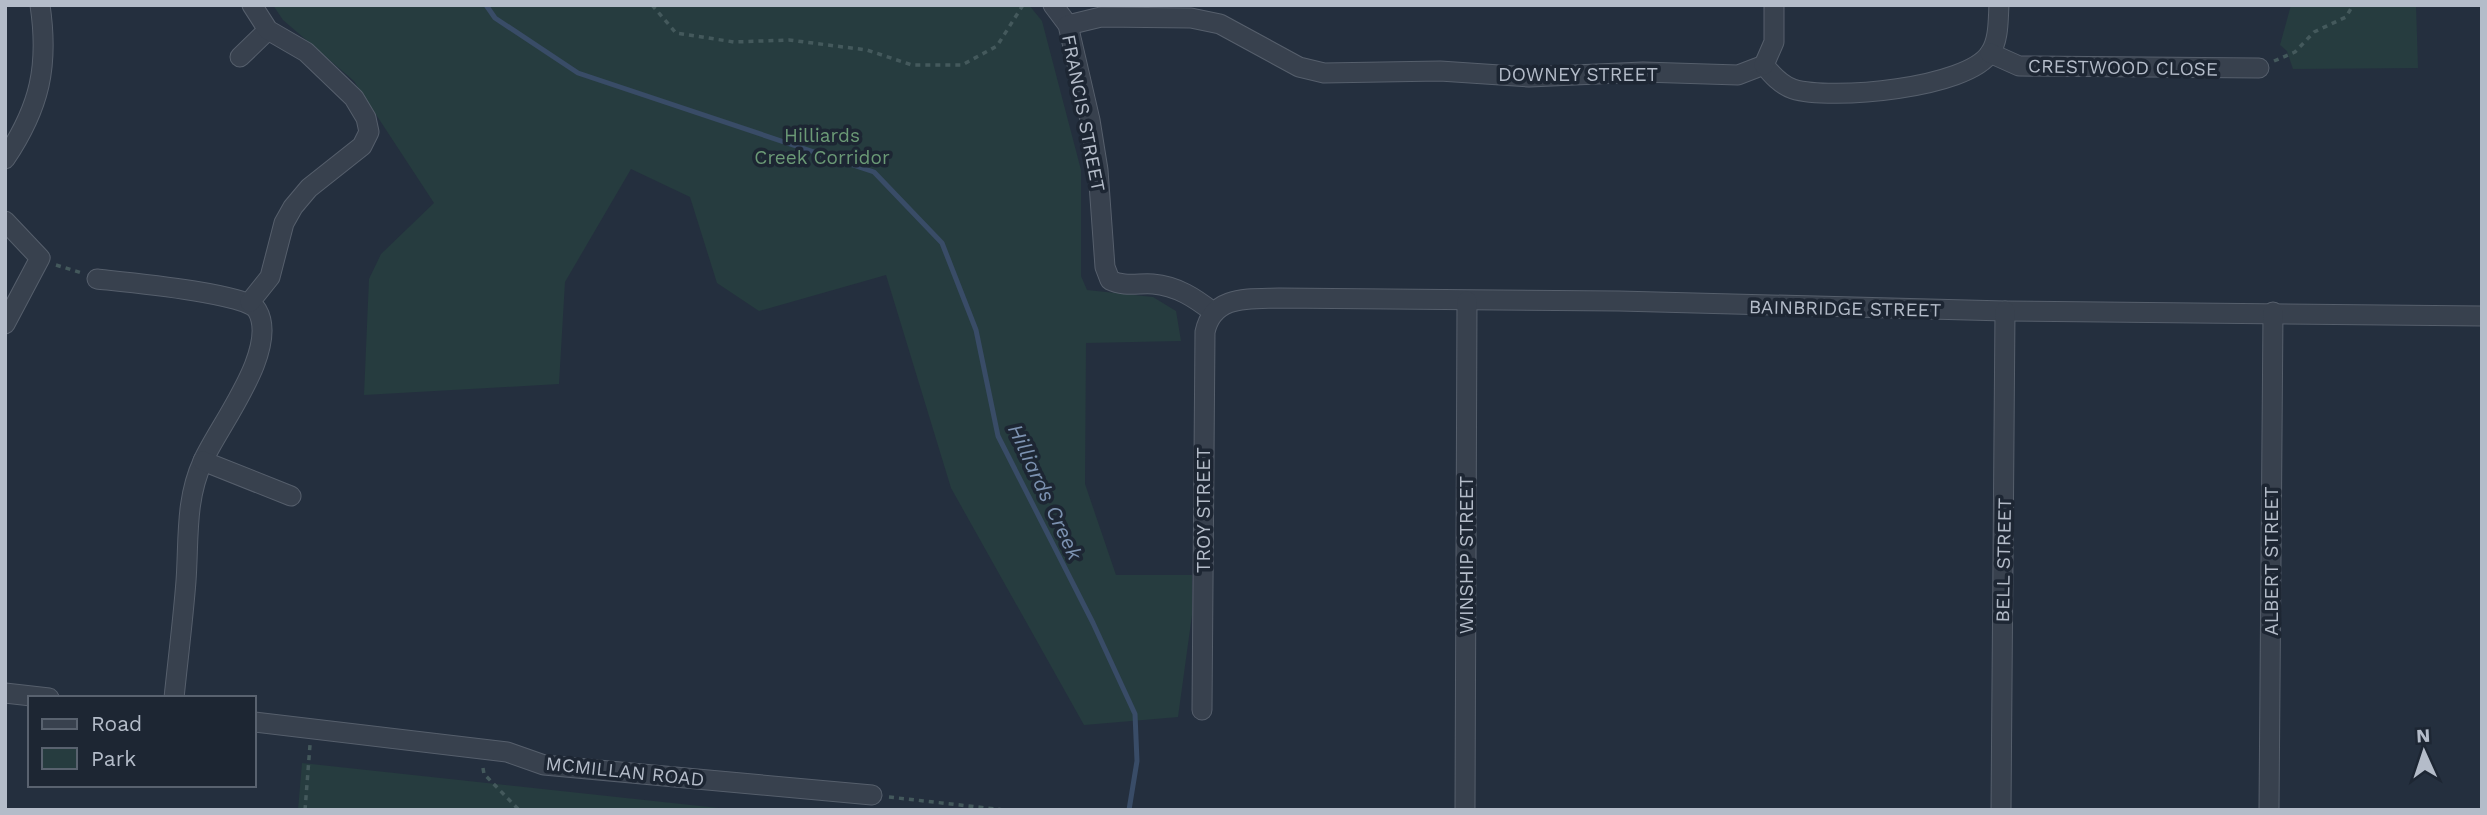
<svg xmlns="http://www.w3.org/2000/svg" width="2487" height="815" viewBox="0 0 2487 815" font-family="'Work Sans',sans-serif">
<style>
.green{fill:#263c3f}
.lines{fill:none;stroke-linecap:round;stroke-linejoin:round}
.stream{stroke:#394c67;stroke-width:5}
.minor-casing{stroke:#565f6c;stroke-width:21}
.path{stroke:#44595c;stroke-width:3.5;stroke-dasharray:5 5;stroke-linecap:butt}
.minor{stroke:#38414e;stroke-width:19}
.labels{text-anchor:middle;stroke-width:7;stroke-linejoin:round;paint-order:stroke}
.street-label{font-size:19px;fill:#b4bcc9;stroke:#1d2633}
.park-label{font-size:19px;fill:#6b9a76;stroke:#1d2633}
.water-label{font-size:21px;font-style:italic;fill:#7c92b1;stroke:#1d2633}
</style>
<rect width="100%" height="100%" fill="#242f3e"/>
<!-- green -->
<g class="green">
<polygon points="273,5 1029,5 1042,21 1081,170 1081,276 1087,290 1153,297 1176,311 1181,341 1086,343 1085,484 1116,575 1192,575 1192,615 1178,717 1084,725 951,488 886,275 759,311 717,283 690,197 631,169 565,282 559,384 364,395 369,279 381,254 434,203 354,81 283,20"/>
<polygon points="2291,5 2416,5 2418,68 2293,69 2287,51 2280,45"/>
<polygon points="302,763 737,810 298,810"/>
</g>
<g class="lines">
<!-- stream -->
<polyline class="stream" points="486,5 495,18 578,73 874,172 942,243 976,330 998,436 1093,623 1135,714 1137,761 1129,810"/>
<defs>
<g id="minor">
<path d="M1053,5L1068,25L1090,120L1098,170L1105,267L1110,280C1124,287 1138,283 1153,284C1177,286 1195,298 1213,312"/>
<path d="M1068,25L1101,17L1191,18L1220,24L1299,67L1324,73L1440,71L1529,77L1643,72L1738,75L1764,65C1772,75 1781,85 1793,89C1831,101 1968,88 1990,53C1999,40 1998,20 1999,5"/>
<polyline points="1990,53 2019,66 2259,68"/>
<polyline points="240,57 268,30"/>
<polyline points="1764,65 1774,42 1774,5"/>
<path d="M5,159C40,107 49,66 40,5"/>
<polyline points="5,221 40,258 5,324"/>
<path d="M97,279C124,282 247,293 257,310C280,349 219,425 203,461C185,500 189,539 186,581C183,620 178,659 174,698"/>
<polyline points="250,302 270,277 284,223 293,207 309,188 362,146 369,132 366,118 354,98 306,52 268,30 252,5"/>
<polyline points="203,461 291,496"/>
<polyline points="5,693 49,698"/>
<path d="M1202,710L1205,332C1213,295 1248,299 1279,298L1619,301L2005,311L2482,316"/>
<polyline points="254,722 507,752 544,765 872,795"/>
<polyline points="1465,810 1467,301"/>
<polyline points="2001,810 2005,311"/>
<polyline points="2269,810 2273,312"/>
</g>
</defs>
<!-- minor casing -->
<use href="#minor" class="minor-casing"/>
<!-- path -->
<g class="path">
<polyline points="652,5 676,33 734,42 789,40 867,50 912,65 962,65 997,46 1023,5"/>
<polyline points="2274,61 2295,52 2314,32 2346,17 2353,5"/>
<polyline points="56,265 82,273"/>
<polyline points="483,768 484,774 519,810"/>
<polyline points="889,797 1004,810"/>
<polyline points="305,810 310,745"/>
</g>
<!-- minor -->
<use href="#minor" class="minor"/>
</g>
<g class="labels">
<!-- street labels -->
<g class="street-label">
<text transform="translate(2123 67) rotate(1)" y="7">CRESTWOOD CLOSE</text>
<text x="1578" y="81">DOWNEY STREET</text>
<text transform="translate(1084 113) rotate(79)" y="7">FRANCIS STREET</text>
<text transform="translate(1845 308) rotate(1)" y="7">BAINBRIDGE STREET</text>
<text transform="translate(1203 510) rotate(-90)" y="7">TROY STREET</text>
<text transform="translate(1466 555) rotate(-90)" y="7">WINSHIP STREET</text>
<text transform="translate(2003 560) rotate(-89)" y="7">BELL STREET</text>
<text transform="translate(2271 561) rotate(-90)" y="7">ALBERT STREET</text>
<text transform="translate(625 771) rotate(6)" y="7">MCMILLAN ROAD</text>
</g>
<!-- park labels -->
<g class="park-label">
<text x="822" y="142">Hilliards<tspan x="822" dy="22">Creek Corridor</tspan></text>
</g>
<!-- water labels -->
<g class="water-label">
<text transform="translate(1045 492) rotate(65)" y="7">Hilliards Creek</text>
</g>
</g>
<!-- border -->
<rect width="2487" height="815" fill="none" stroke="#b4bcc9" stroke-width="14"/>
<!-- legend -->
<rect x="28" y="696" width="228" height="91" fill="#1d2633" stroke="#59626f" stroke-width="2"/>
<rect x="42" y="719" width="35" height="10" fill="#38414e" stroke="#59626f" stroke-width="2"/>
<text x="91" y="731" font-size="21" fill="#b4bcc9">Road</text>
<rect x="42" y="748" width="35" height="21" fill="#263c3f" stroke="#59626f" stroke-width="2"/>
<text x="91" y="766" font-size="21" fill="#b4bcc9">Park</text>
<!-- north arrow -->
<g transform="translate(2424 752) rotate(357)" stroke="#1d2633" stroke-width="5" paint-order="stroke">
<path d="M0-5L12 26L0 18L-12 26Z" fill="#b4bcc9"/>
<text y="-10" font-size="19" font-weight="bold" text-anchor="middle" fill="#b4bcc9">N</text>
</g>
</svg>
